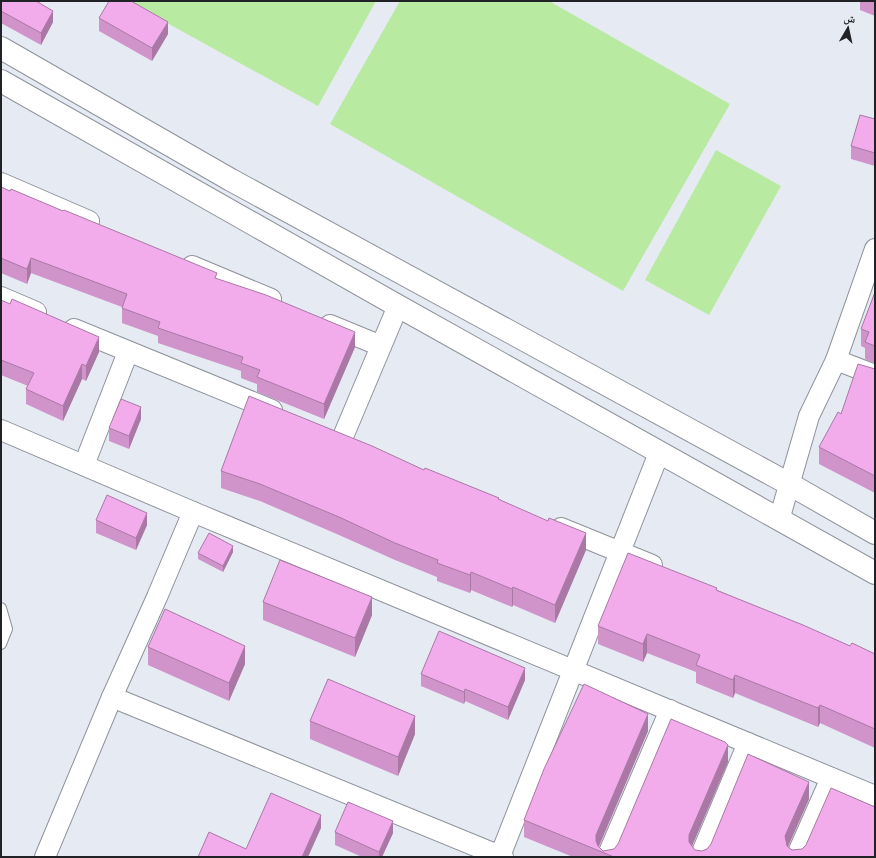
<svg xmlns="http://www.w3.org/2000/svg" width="876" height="858" viewBox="0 0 876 858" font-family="'Public Sans','Noto Naskh Arabic',sans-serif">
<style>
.green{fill:#b8eba1}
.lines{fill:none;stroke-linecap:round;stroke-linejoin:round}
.lane-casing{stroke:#8e939b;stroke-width:12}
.street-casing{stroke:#8e939b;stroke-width:22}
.secondary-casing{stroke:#8e939b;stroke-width:24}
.lane{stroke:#fff;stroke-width:10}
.street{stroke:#fff;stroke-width:20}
.secondary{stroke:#fff;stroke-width:22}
.wall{fill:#d094cb}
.shaded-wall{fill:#a978a5}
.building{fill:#f2acec;stroke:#a978a5}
</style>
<rect width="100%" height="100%" fill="#e6eaf3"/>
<!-- green -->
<g class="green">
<polygon points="127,1 376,1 318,106"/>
<polygon points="400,1 549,1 730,104 623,291 330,124"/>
<polygon points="716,150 781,186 709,315 645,280"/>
</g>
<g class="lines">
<defs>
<polyline id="lane" points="1,608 7,629 1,644"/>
<g id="street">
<polyline points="1,183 89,221"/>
<polyline points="192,266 271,299"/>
<polyline points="1,297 36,312"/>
<polyline points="330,325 381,346"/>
<polyline points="74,329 272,410"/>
<polyline points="836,360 875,375"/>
<polyline points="1,430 193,512 875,796"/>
<polyline points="342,439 398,306"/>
<polyline points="84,465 128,352"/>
<polyline points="779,520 809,416 836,360 875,249"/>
<polyline points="561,528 652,565"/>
<polyline points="112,697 500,856"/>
<polyline points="45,857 112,697 157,597 193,512"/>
<polyline points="503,857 500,856 659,453"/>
<polyline points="607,857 670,710"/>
<polyline points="700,857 748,743"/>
<polyline points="796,857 831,778"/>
</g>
<g id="secondary">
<polyline points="1,48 231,180 791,485 875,533"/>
<polyline points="1,81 398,306 875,573"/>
</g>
</defs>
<!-- lane casing -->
<use href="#lane" class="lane-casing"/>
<!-- street casing -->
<use href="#street" class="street-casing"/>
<!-- secondary casing -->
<use href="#secondary" class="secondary-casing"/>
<!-- lane -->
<use href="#lane" class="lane"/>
<!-- street -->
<use href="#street" class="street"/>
<!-- secondary -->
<use href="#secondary" class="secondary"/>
</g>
<!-- wall -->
<g class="wall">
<polygon points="1,1 53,22 41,45 1,23"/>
<polygon points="860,1 875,1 875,16 860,10"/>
<polygon points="99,18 168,34 152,61 99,31"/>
<polygon points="875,119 875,166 851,159 851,146"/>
<polygon points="1,187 217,279 355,347 324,419 257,392 257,384 241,378 241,371 158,343 158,336 122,323 122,307 31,273 27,284 1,273"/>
<polygon points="875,292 875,364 865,359 865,348 861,346 861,329"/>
<polygon points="1,300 99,352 86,381 82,379 63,421 26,404 26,389 28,386 1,375"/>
<polygon points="875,369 875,493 819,464 819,447 841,414"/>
<polygon points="141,419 129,449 109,441 109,428"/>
<polygon points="424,470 499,499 586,550 555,623 513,605 512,607 471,590 470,593 437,581 437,577 395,560 339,535 260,501 221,488 221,471"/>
<polygon points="96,520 147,525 136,550 96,533"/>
<polygon points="233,552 223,572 198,559 198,553"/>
<polygon points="717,590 850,646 875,654 875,748 820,723 818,727 735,693 733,698 696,683 696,672 647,653 643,662 598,644 598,626"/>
<polygon points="263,602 372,615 355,657 263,620"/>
<polygon points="148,647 245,664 229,701 148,665"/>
<polygon points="421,674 525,680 508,720 465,701 464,704 421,686"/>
<polygon points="310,721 415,734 398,776 310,739"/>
<polygon points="648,731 599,847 603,851 614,849 728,762 692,846 695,850 702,851 809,799 788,847 792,850 875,857 573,857 524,837 524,820"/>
<polygon points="335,832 393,833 382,857 362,857 335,845"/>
</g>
<!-- shaded-wall -->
<g class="shaded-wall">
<polygon points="53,11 53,22 41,45 41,33"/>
<polygon points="168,22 168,34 152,61 152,48"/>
<polygon points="31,258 31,273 27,284 27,269"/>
<polygon points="355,332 355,347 324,419 324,404"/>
<polygon points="99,337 99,352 86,381 86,366"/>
<polygon points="82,364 82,379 63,421 63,406"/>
<polygon points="141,407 141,419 129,449 129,436"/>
<polygon points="147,513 147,525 136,550 136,538"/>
<polygon points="586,533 586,550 555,623 555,605"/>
<polygon points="233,546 233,552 223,572 223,566"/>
<polygon points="471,572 471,590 470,593 470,575"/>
<polygon points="513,587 513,605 512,607 512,589"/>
<polygon points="372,597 372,615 355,657 355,638"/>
<polygon points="647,634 647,653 643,662 643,644"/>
<polygon points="245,646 245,664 229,701 229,683"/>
<polygon points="525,668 525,680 508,720 508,707"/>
<polygon points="735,675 735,693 733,698 733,680"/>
<polygon points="465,689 465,701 464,704 464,692"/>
<polygon points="820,705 820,723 818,727 818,708"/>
<polygon points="648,714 648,731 597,850 596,841 596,835"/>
<polygon points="415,716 415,734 398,776 398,757"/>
<polygon points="728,745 728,762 689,853 689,835"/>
<polygon points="809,782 809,799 785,853 785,836"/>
<polygon points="321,815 321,828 308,857 302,857"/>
<polygon points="393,821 393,833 382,857 379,857 379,852"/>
</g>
<!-- building -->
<g class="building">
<polygon points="1,1 36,1 53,11 41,33 1,11"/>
<polygon points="109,1 131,1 168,22 152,48 99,18"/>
<polygon points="860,115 875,119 875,153 851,146"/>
<polygon points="1,187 10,191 11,189 63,211 64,210 217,273 215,278 266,295 355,332 324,404 257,377 260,370 241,363 243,357 158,328 160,322 122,308 127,294 31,258 27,269 1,258"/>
<polygon points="875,292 875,346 865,342 869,332 861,329"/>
<polygon points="12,299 99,337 86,366 82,364 63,406 26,389 34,373 1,360 1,300 10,304"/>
<polygon points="858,364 875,369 875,476 819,447 838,412 841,414"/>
<polygon points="249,396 372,446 424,470 425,468 499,498 498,499 548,521 549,518 586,533 555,605 513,587 512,589 471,572 470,575 437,563 438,560 395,543 339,517 260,484 221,471"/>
<polygon points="121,399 141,407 129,436 109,428"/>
<polygon points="107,495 147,513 136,538 96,520"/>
<polygon points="209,533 233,546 223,566 198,553"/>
<polygon points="628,553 717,588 716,590 803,625 850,646 852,643 875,654 875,729 820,705 818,708 735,675 733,680 696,665 700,655 647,634 643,644 598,626"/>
<polygon points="280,560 372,597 355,638 263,602"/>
<polygon points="165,609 245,646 229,683 148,647"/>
<polygon points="439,631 525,668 508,707 465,689 464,692 421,674"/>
<polygon points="328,679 415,716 398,757 310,721"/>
<polygon points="584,684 648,714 596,835 596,841 598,846 603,851 614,849 618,844 671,719 725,742 728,745 689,835 689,842 695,850 702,851 707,849 711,844 748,754 809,782 785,836 787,846 792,850 802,849 806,845 831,788 875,807 875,857 614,857 524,820 544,769"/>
<polygon points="271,793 321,815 302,857 198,857 209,832 246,849"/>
<polygon points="348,802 393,821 379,852 335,832"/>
</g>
<!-- border -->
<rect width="876" height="858" fill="none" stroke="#202225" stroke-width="4"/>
<!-- north arrow -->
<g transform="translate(848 28) rotate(9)" stroke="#e6eaf3" stroke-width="3" paint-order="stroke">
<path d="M0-3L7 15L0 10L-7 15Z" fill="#202225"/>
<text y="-6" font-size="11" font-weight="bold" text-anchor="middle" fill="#202225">ش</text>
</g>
</svg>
